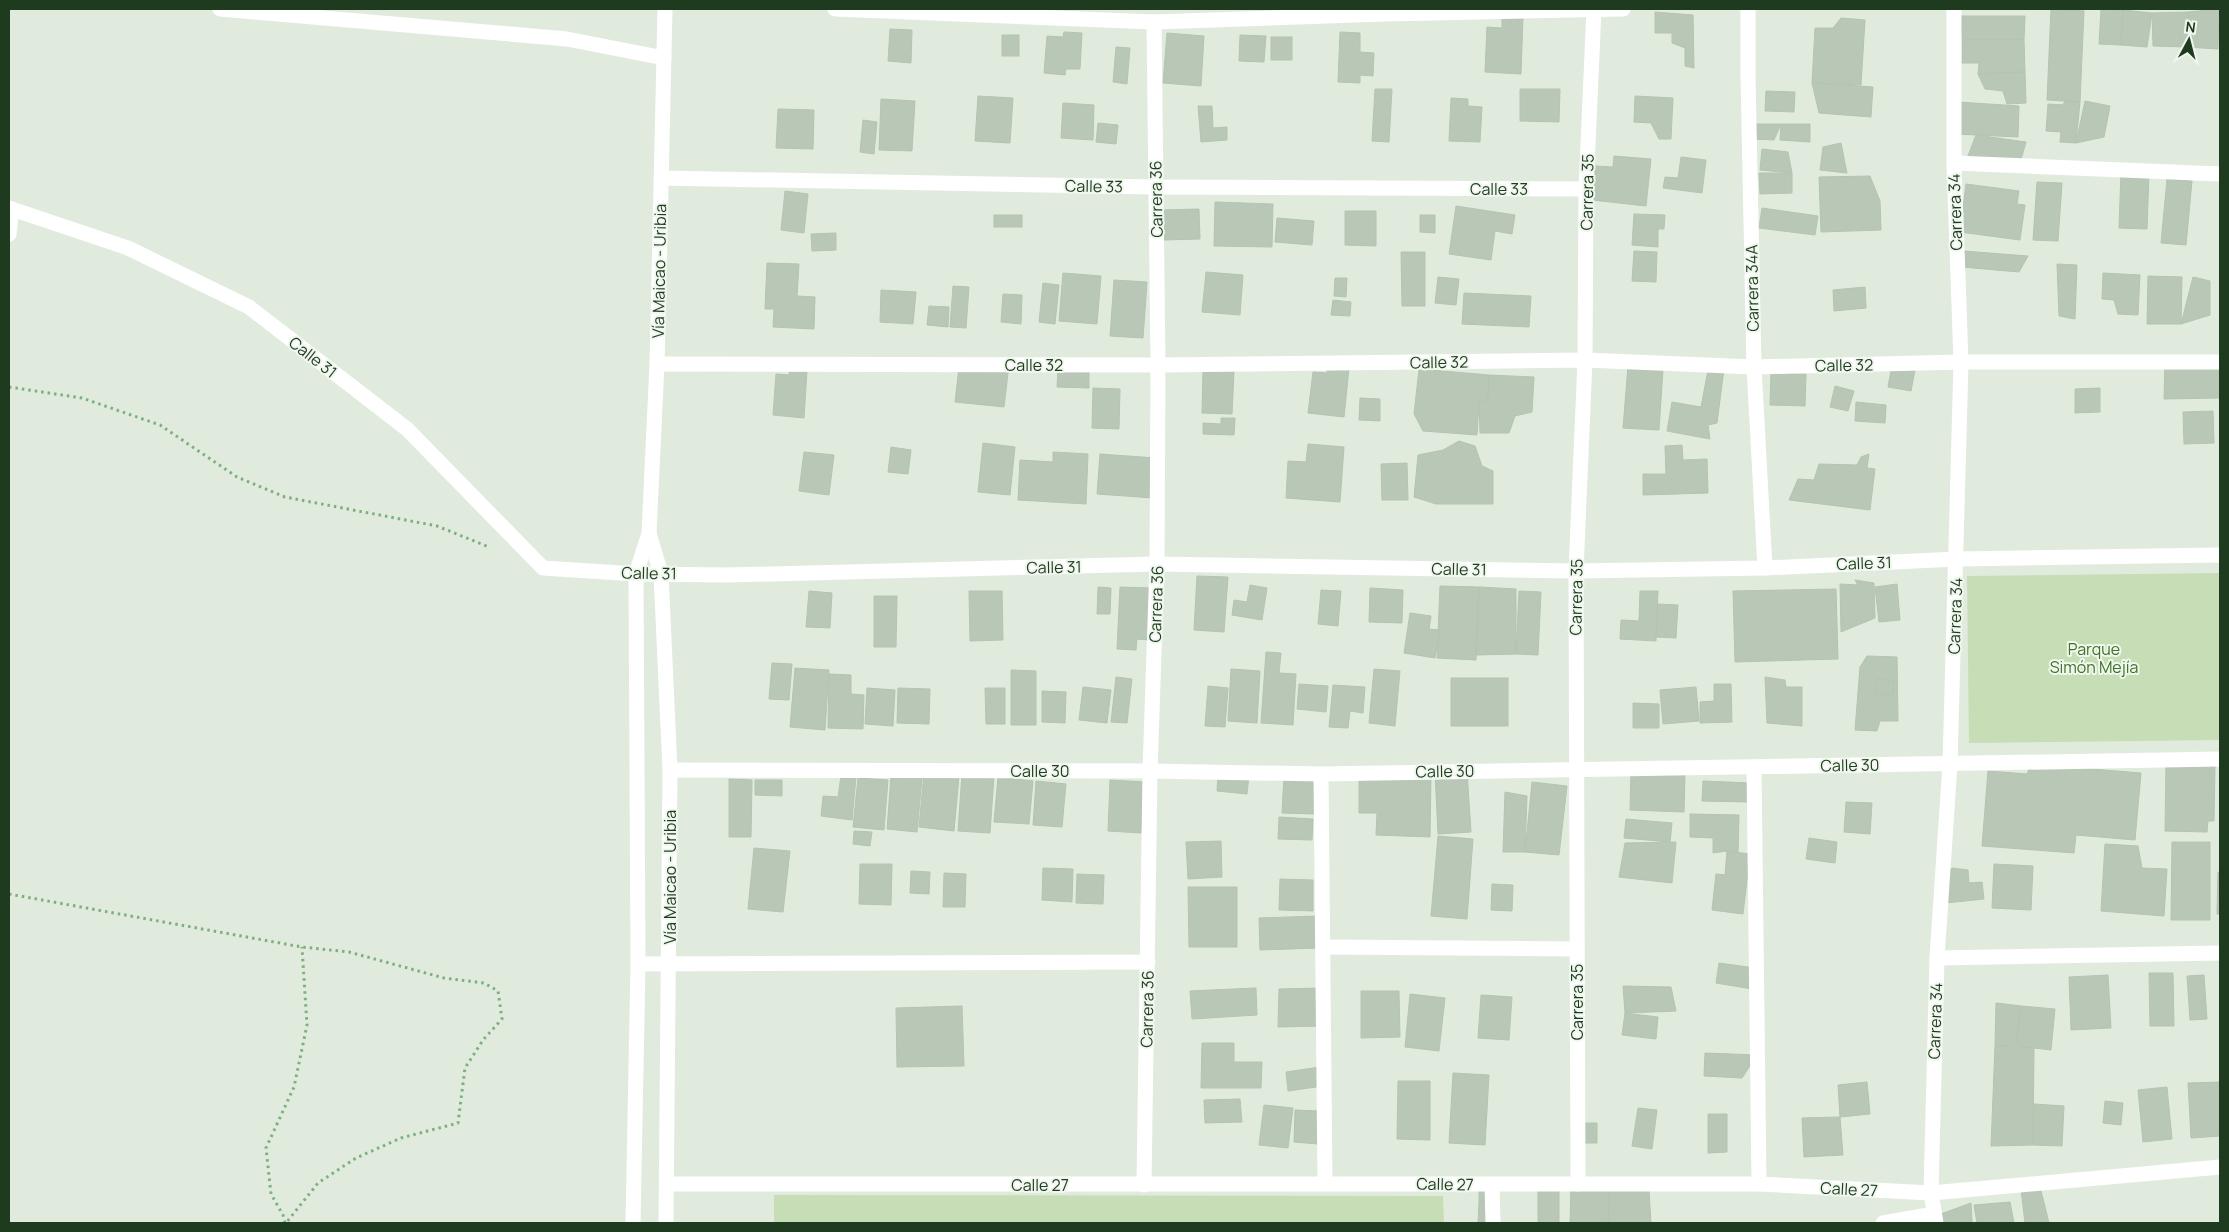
<svg xmlns="http://www.w3.org/2000/svg" width="2229" height="1232" viewBox="0 0 2229 1232" font-family="Manrope,sans-serif">
<style>
.green{fill:#c7ddb5}
.building{fill:#b9c8b6;stroke:#b3c4b0}
.lines{fill:none;stroke-linecap:round;stroke-linejoin:round}
.path{stroke:#7eb07d;stroke-width:3;stroke-dasharray:2.5 4;stroke-linecap:butt}
.minor{stroke:#fff;stroke-width:15}
.tertiary{stroke:#fff;stroke-width:15}
.labels{text-anchor:middle;stroke-width:4;stroke-linejoin:round;paint-order:stroke}
.street-label{font-size:16px;fill:#1f3b1f;stroke:#f0f7ee}
.park-label{font-size:16px;fill:#407327;stroke:#f0f7ee}
</style>
<rect width="100%" height="100%" fill="#e0ebde"/>
<!-- green -->
<g class="green">
<polygon points="2220,573 2220,740 1969,743 1967,576"/>
<polygon points="774,1195 1443,1196 1444,1223 774,1223"/>
</g>
<!-- building -->
<g class="building">
<polygon points="2051,9 2084,11 2080,102 2047,100"/>
<polygon points="2101,9 2123,10 2121,45 2099,44"/>
<polygon points="2219,9 2218,49 2186,47 2188,12"/>
<polygon points="2123,10 2152,13 2147,47 2121,45"/>
<polygon points="1655,12 1693,15 1694,68 1685,66 1685,48 1672,43 1672,33 1655,33"/>
<polygon points="2188,12 2186,47 2153,46 2152,13"/>
<polygon points="1502,16 1523,17 1521,74 1485,72 1487,27 1502,28"/>
<polygon points="1961,16 2025,16 2024,40 1962,40"/>
<polygon points="1841,18 1865,20 1861,85 1812,83 1815,28 1833,28"/>
<polygon points="890,29 912,30 911,63 888,61"/>
<polygon points="1064,32 1082,33 1080,69 1066,69 1065,75 1044,73 1047,36 1063,37"/>
<polygon points="1340,32 1360,33 1360,52 1374,53 1373,76 1360,75 1360,83 1338,82"/>
<polygon points="1167,33 1204,36 1201,86 1163,83"/>
<rect x="1002" y="35" width="17" height="21"/>
<polygon points="1240,35 1266,36 1264,62 1239,61"/>
<rect x="1271" y="37" width="21" height="23"/>
<polygon points="1962,40 2024,40 2025,72 1978,74 1979,63 1962,63"/>
<polygon points="1116,47 1130,48 1127,84 1113,82"/>
<polygon points="2025,72 2026,103 2007,104 2003,91 1985,89 1978,74"/>
<polygon points="1812,83 1873,87 1871,117 1819,113"/>
<polygon points="1375,89 1392,89 1389,142 1372,141"/>
<polygon points="1520,89 1560,89 1559,122 1520,121"/>
<polygon points="1766,91 1795,92 1794,112 1765,111"/>
<polygon points="978,96 1013,98 1010,143 975,141"/>
<polygon points="1635,96 1673,98 1671,139 1659,139 1651,123 1634,122"/>
<polygon points="1451,98 1468,99 1468,106 1482,107 1480,142 1449,141"/>
<polygon points="881,99 915,101 912,151 879,150"/>
<polygon points="2065,101 2080,102 2076,143 2060,142 2061,132 2046,131 2048,104 2063,105"/>
<polygon points="2085,101 2110,106 2104,137 2076,143"/>
<polygon points="1958,102 2019,106 2018,137 1956,134"/>
<polygon points="1063,103 1094,105 1093,140 1061,138"/>
<polygon points="1198,106 1212,106 1213,128 1227,127 1227,140 1201,142"/>
<polygon points="778,109 814,110 813,149 776,148"/>
<polygon points="863,120 877,122 874,154 860,152"/>
<polygon points="1098,123 1118,125 1116,144 1096,142"/>
<polygon points="1753,124 1781,124 1774,140 1754,139"/>
<polygon points="1781,124 1810,124 1810,142 1780,140"/>
<polygon points="1976,135 2026,142 2020,163 1966,161"/>
<polygon points="1841,143 1847,173 1820,170 1823,147"/>
<polygon points="1762,149 1788,152 1792,173 1760,170"/>
<polygon points="1614,156 1651,159 1646,206 1592,200 1595,166 1613,167"/>
<polygon points="1681,157 1706,160 1702,193 1663,188 1665,177 1678,178"/>
<polygon points="2121,172 2149,173 2147,229 2119,228"/>
<polygon points="1759,173 1792,173 1792,193 1760,194"/>
<polygon points="1870,176 1880,201 1881,230 1821,232 1819,177"/>
<polygon points="2167,179 2192,181 2186,245 2161,243"/>
<polygon points="2037,182 2062,183 2058,241 2033,240"/>
<polygon points="1966,184 2019,191 2017,204 2025,205 2020,240 1960,232"/>
<polygon points="785,191 808,194 804,233 781,230"/>
<polygon points="1215,202 1273,204 1272,247 1214,246"/>
<polygon points="1456,206 1515,215 1512,234 1495,231 1491,260 1449,254"/>
<polygon points="1762,208 1818,216 1815,235 1759,228"/>
<polygon points="1199,209 1200,239 1164,240 1163,210"/>
<polygon points="1345,211 1376,211 1376,246 1345,245"/>
<polygon points="1634,214 1665,215 1664,229 1658,229 1658,247 1632,245"/>
<rect x="994" y="215" width="28" height="12"/>
<polygon points="1420,215 1435,215 1435,233 1420,232"/>
<polygon points="1277,218 1314,221 1312,245 1275,242"/>
<polygon points="836,233 836,250 812,251 811,234"/>
<polygon points="1634,251 1657,252 1656,282 1632,281"/>
<polygon points="1964,251 2028,256 2019,272 1962,267"/>
<polygon points="1401,252 1425,252 1425,306 1402,306"/>
<polygon points="767,263 799,264 797,296 815,297 814,329 773,327 774,309 765,309"/>
<polygon points="2057,264 2077,265 2075,319 2059,316"/>
<polygon points="1206,272 1243,275 1240,315 1202,312"/>
<polygon points="1063,273 1101,276 1097,324 1059,321"/>
<polygon points="2103,273 2140,275 2138,315 2118,314 2114,300 2102,299"/>
<polygon points="2148,276 2182,277 2181,324 2147,324"/>
<polygon points="1438,277 1459,279 1456,305 1435,303"/>
<polygon points="2193,277 2210,281 2210,315 2181,324"/>
<polygon points="1335,278 1347,278 1346,297 1334,296"/>
<polygon points="1114,280 1147,282 1143,338 1110,336"/>
<polygon points="1043,283 1059,285 1055,324 1039,322"/>
<polygon points="953,286 969,287 966,328 950,327"/>
<polygon points="1865,287 1866,308 1834,311 1833,290"/>
<polygon points="881,290 916,292 913,324 880,322"/>
<polygon points="1464,293 1531,296 1529,327 1462,324"/>
<polygon points="1003,294 1022,295 1021,324 1001,322"/>
<polygon points="1333,300 1351,302 1350,316 1331,315"/>
<polygon points="929,306 949,307 948,327 927,325"/>
<polygon points="2165,363 2220,363 2220,398 2164,399"/>
<polygon points="1328,365 1349,368 1344,417 1308,413 1313,372 1327,373"/>
<polygon points="1892,365 1915,370 1911,391 1888,387"/>
<polygon points="1628,366 1663,369 1659,430 1623,428"/>
<polygon points="959,367 1008,373 1004,407 955,402"/>
<polygon points="790,369 807,370 804,418 773,415 776,374 789,375"/>
<polygon points="1058,369 1089,371 1089,388 1057,387"/>
<polygon points="1419,369 1489,375 1488,399 1479,402 1477,435 1423,431 1414,414"/>
<polygon points="1724,369 1717,423 1708,425 1710,439 1667,431 1672,402 1701,407 1708,370"/>
<polygon points="1203,371 1234,371 1232,414 1202,413"/>
<polygon points="1771,373 1806,374 1805,406 1770,405"/>
<polygon points="1489,375 1534,377 1532,412 1515,416 1509,433 1480,433 1479,402 1488,399"/>
<polygon points="1835,386 1854,391 1848,411 1830,407"/>
<polygon points="1093,388 1120,389 1119,429 1092,428"/>
<polygon points="2100,388 2100,412 2075,413 2075,389"/>
<polygon points="1360,398 1380,399 1380,421 1359,420"/>
<polygon points="1856,402 1886,405 1885,423 1855,421"/>
<polygon points="2213,411 2214,443 2184,444 2183,412"/>
<polygon points="1221,418 1235,418 1234,435 1203,434 1203,423 1221,424"/>
<polygon points="1459,441 1475,446 1482,466 1493,471 1493,504 1436,504 1414,497 1418,455 1443,450"/>
<polygon points="983,443 1015,447 1010,495 978,492"/>
<polygon points="1308,444 1344,447 1340,502 1286,498 1288,461 1306,462"/>
<polygon points="1682,445 1683,460 1707,459 1708,493 1643,495 1643,474 1666,474 1665,446"/>
<polygon points="891,447 911,450 908,474 888,472"/>
<polygon points="804,452 834,455 829,495 799,491"/>
<polygon points="1053,452 1088,454 1086,504 1018,500 1020,460 1053,462"/>
<polygon points="1100,454 1156,458 1153,498 1097,494"/>
<polygon points="1869,454 1867,468 1875,469 1870,510 1789,500 1798,479 1814,480 1819,464 1857,465 1861,457"/>
<polygon points="1407,463 1408,500 1382,500 1381,464"/>
<polygon points="1197,576 1228,577 1224,632 1194,630"/>
<polygon points="1855,580 1874,583 1875,618 1841,632 1840,584 1858,585"/>
<polygon points="1897,584 1900,620 1879,622 1875,587"/>
<polygon points="1250,585 1267,588 1262,620 1232,615 1234,600 1247,602"/>
<polygon points="1440,586 1479,587 1476,660 1437,658"/>
<polygon points="1098,587 1111,588 1110,614 1097,614"/>
<polygon points="1120,587 1153,588 1150,640 1137,639 1136,650 1117,649"/>
<polygon points="1479,587 1516,589 1516,654 1476,655"/>
<polygon points="1370,588 1403,590 1402,623 1369,622"/>
<polygon points="1836,589 1838,659 1735,662 1733,591"/>
<polygon points="1321,590 1341,591 1338,626 1318,624"/>
<polygon points="809,591 832,593 830,628 806,627"/>
<polygon points="969,591 1002,591 1003,640 970,641"/>
<polygon points="1519,591 1541,592 1538,655 1516,654"/>
<polygon points="1640,591 1658,591 1656,641 1620,639 1621,620 1639,621"/>
<polygon points="874,596 897,596 896,647 874,647"/>
<polygon points="1658,604 1678,605 1676,638 1656,637"/>
<polygon points="1410,613 1431,616 1429,629 1440,630 1435,658 1404,653"/>
<polygon points="1266,652 1281,653 1279,673 1296,674 1293,725 1261,723"/>
<polygon points="1867,656 1897,657 1898,721 1880,721 1877,731 1855,730 1860,667"/>
<polygon points="772,663 792,664 789,700 769,699"/>
<polygon points="795,668 829,670 825,730 790,727"/>
<polygon points="1231,669 1260,671 1257,723 1228,721"/>
<polygon points="1374,669 1400,671 1395,726 1369,723"/>
<polygon points="1011,670 1036,671 1036,725 1011,725"/>
<polygon points="829,674 851,675 851,694 864,695 863,729 828,728"/>
<polygon points="1116,677 1132,679 1127,723 1111,722"/>
<polygon points="1765,677 1785,680 1786,687 1802,687 1802,726 1767,723"/>
<rect x="1451" y="678" width="57" height="48"/>
<polygon points="1876,679 1894,681 1893,695 1876,694"/>
<polygon points="1299,684 1328,686 1326,712 1297,709"/>
<polygon points="1714,684 1731,684 1732,722 1700,723 1700,702 1714,701"/>
<polygon points="1333,685 1365,687 1363,713 1350,711 1348,728 1329,727"/>
<polygon points="1208,686 1228,688 1225,727 1205,726"/>
<polygon points="1083,687 1111,690 1107,723 1079,720"/>
<polygon points="1696,687 1699,721 1663,724 1660,690"/>
<polygon points="867,688 895,690 893,726 865,724"/>
<polygon points="898,688 930,689 929,724 897,723"/>
<polygon points="985,688 1005,688 1005,724 986,724"/>
<polygon points="1042,691 1066,692 1065,723 1042,722"/>
<polygon points="1633,703 1659,704 1659,728 1633,728"/>
<polygon points="2031,764 2141,773 2135,840 2076,835 2074,853 1982,846 1988,771 2027,774"/>
<polygon points="2166,764 2215,765 2214,821 2208,821 2207,832 2165,831"/>
<polygon points="1467,771 1471,832 1438,834 1435,773"/>
<polygon points="1631,772 1685,774 1684,812 1630,810"/>
<polygon points="924,773 959,776 954,831 919,827"/>
<polygon points="1218,773 1249,775 1247,794 1217,791"/>
<polygon points="962,774 994,776 990,833 958,831"/>
<polygon points="1359,774 1431,776 1430,837 1376,835 1377,813 1359,813"/>
<polygon points="1284,775 1316,777 1315,814 1282,813"/>
<polygon points="841,776 856,777 852,820 821,816 823,796 838,797"/>
<polygon points="891,776 922,778 917,832 887,829"/>
<polygon points="998,777 1033,781 1029,824 994,822"/>
<polygon points="858,778 888,780 884,830 853,827"/>
<polygon points="729,779 752,780 751,837 729,837"/>
<polygon points="755,780 782,780 782,796 755,795"/>
<polygon points="1110,780 1144,782 1141,833 1108,831"/>
<polygon points="1036,781 1066,784 1062,827 1033,825"/>
<polygon points="1703,781 1751,783 1750,802 1702,801"/>
<polygon points="1532,782 1567,786 1559,855 1525,852"/>
<polygon points="1505,792 1527,796 1525,852 1503,852"/>
<polygon points="1846,802 1872,803 1870,834 1844,832"/>
<polygon points="1690,814 1739,815 1738,854 1727,851 1713,853 1713,838 1690,837"/>
<polygon points="1279,817 1313,819 1312,840 1278,839"/>
<polygon points="1626,819 1672,823 1670,842 1624,838"/>
<polygon points="854,831 872,832 870,846 853,844"/>
<polygon points="1438,836 1473,839 1467,919 1431,916"/>
<polygon points="1809,838 1837,842 1835,863 1806,859"/>
<polygon points="1221,841 1222,877 1188,879 1186,842"/>
<polygon points="1676,842 1672,883 1619,877 1625,843"/>
<polygon points="2172,842 2210,842 2210,920 2171,920"/>
<polygon points="2105,844 2138,846 2142,868 2167,869 2164,916 2101,911"/>
<polygon points="754,848 790,851 783,912 748,909"/>
<polygon points="1727,851 1750,854 1743,914 1712,910 1716,874 1725,875"/>
<polygon points="860,864 892,864 891,905 859,904"/>
<polygon points="1994,864 2033,866 2031,910 1992,908"/>
<polygon points="1043,868 1073,869 1072,902 1042,900"/>
<polygon points="1952,868 1968,870 1969,883 1982,882 1984,899 1946,903 1943,879"/>
<polygon points="911,871 930,872 929,894 910,893"/>
<polygon points="2218,872 2220,872 2220,914 2217,914"/>
<polygon points="944,873 966,874 965,907 943,907"/>
<polygon points="1077,874 1104,875 1103,904 1076,903"/>
<polygon points="1280,879 1313,880 1313,911 1279,910"/>
<polygon points="1492,884 1513,885 1512,911 1491,910"/>
<polygon points="1188,887 1237,887 1237,947 1189,947"/>
<polygon points="1318,916 1319,948 1260,950 1259,918"/>
<polygon points="1719,963 1755,968 1752,989 1716,983"/>
<polygon points="2149,973 2173,973 2174,1026 2150,1026"/>
<polygon points="2108,975 2111,1028 2071,1030 2069,977"/>
<polygon points="2204,975 2207,1019 2190,1020 2187,976"/>
<polygon points="1623,986 1671,987 1676,1011 1625,1013"/>
<polygon points="1256,988 1257,1015 1192,1019 1190,991"/>
<polygon points="1321,988 1321,1026 1278,1027 1279,989"/>
<polygon points="1361,991 1399,991 1400,1037 1361,1038"/>
<polygon points="1410,994 1445,998 1439,1051 1405,1047"/>
<polygon points="1481,995 1512,997 1509,1040 1478,1038"/>
<polygon points="1996,1003 2021,1006 2016,1046 1995,1046"/>
<polygon points="962,1006 964,1066 897,1067 896,1008"/>
<polygon points="2021,1006 2055,1009 2051,1050 2016,1046"/>
<polygon points="1625,1013 1658,1017 1656,1039 1622,1035"/>
<polygon points="1202,1043 1234,1043 1234,1062 1262,1062 1261,1088 1201,1088"/>
<polygon points="1995,1046 2034,1048 2033,1145 1991,1146"/>
<polygon points="1705,1053 1757,1055 1742,1078 1704,1076"/>
<polygon points="1320,1067 1323,1086 1288,1091 1286,1072"/>
<polygon points="1453,1073 1489,1075 1485,1145 1449,1143"/>
<polygon points="1398,1081 1430,1081 1430,1140 1397,1139"/>
<polygon points="1867,1082 1870,1114 1840,1117 1838,1085"/>
<polygon points="2220,1082 2220,1136 2191,1138 2188,1083"/>
<polygon points="2167,1087 2172,1139 2143,1142 2138,1090"/>
<polygon points="1240,1099 1242,1122 1205,1123 1204,1100"/>
<polygon points="2105,1101 2123,1103 2121,1125 2103,1123"/>
<polygon points="2034,1104 2064,1106 2062,1146 2033,1145"/>
<polygon points="1264,1105 1293,1108 1288,1148 1259,1145"/>
<polygon points="1638,1108 1657,1110 1652,1149 1632,1146"/>
<polygon points="1295,1110 1319,1111 1318,1144 1294,1142"/>
<polygon points="1708,1114 1727,1114 1727,1152 1708,1153"/>
<polygon points="1840,1117 1843,1155 1804,1157 1802,1118"/>
<polygon points="1579,1123 1597,1123 1597,1143 1580,1143"/>
<polygon points="1571,1186 1610,1187 1608,1223 1570,1223"/>
<polygon points="1610,1187 1649,1191 1651,1223 1608,1223"/>
<polygon points="2040,1187 2049,1223 2025,1223 2021,1189"/>
<rect x="1538" y="1188" width="21" height="35"/>
<polygon points="1479,1190 1492,1191 1491,1202 1479,1202"/>
<polygon points="1479,1202 1491,1202 1491,1223 1478,1223"/>
<polygon points="2010,1202 2014,1223 1977,1223 1974,1205"/>
<polygon points="1971,1203 1972,1223 1939,1223 1938,1215"/>
</g>
<g class="lines">
<!-- path -->
<g class="path">
<polyline points="9,387 82,398 160,425 237,477 285,497 437,526 489,547"/>
<polyline points="9,894 302,947 349,952 444,978 484,983 498,991 502,1019 483,1040 465,1068 458,1123 401,1138 356,1158 318,1183 286,1223"/>
<polyline points="285,1223 283,1215 271,1194 266,1148 294,1087 307,1025 302,947"/>
</g>
<!-- minor -->
<g class="minor">
<polyline points="220,9 567,39 664,58"/>
<polyline points="835,9 1154,22 1384,14 1623,9"/>
<polyline points="1748,9 1748,77 1754,367 1765,568"/>
<polyline points="1954,163 2220,174"/>
<polyline points="661,178 1155,187 1586,189"/>
<polyline points="9,208 128,248 249,307 407,429 543,568 636,574 728,575 1157,564 1576,571 1765,568 1957,559 2220,555"/>
<polyline points="9,234 12,209"/>
<polyline points="657,364 1158,365 1585,360 1754,367 1961,362 2220,362"/>
<polyline points="1754,767 1759,1184"/>
<polyline points="670,770 1150,771 1321,774 2220,759"/>
<polyline points="1321,774 1325,1183"/>
<polyline points="1323,947 1577,949"/>
<polyline points="1937,958 2220,953"/>
<polyline points="638,964 1148,962"/>
<polyline points="667,1184 1759,1184 1931,1193 2220,1167"/>
<polyline points="1578,1184 1576,571 1585,360 1586,189 1594,9"/>
<polyline points="1144,1185 1150,771 1157,564 1158,365 1154,22"/>
<polyline points="1492,1185 1493,1223"/>
<polyline points="1883,1223 1934,1214"/>
<polyline points="1936,1223 1931,1193 1937,958 1950,764 1961,362 1954,163 1954,9"/>
</g>
<!-- tertiary -->
<g class="tertiary">
<polyline points="649,533 661,574 670,770 666,1223"/>
<polyline points="633,1223 638,964 636,574 649,533 657,364 665,9"/>
</g>
</g>
<g class="labels">
<!-- street labels -->
<g class="street-label">
<text transform="translate(1094 186) rotate(1)" y="6">Calle 33</text>
<text x="1499" y="195">Calle 33</text>
<text transform="translate(1587 192) rotate(-89)" y="6">Carrera 35</text>
<text transform="translate(1156 199) rotate(-91)" y="6">Carrera 36</text>
<text transform="translate(1955 212) rotate(-92)" y="6">Carrera 34</text>
<text transform="translate(659 271) rotate(-89)" y="6">Vía Maicao - Uribia</text>
<text transform="translate(1752 288) rotate(-91)" y="6">Carrera 34A</text>
<text transform="translate(313 357) rotate(38)" y="6">Calle 31</text>
<text transform="translate(1439 362) rotate(-1)" y="6">Calle 32</text>
<text x="1034" y="371">Calle 32</text>
<text transform="translate(1844 365) rotate(-1)" y="6">Calle 32</text>
<text transform="translate(1864 563) rotate(-2)" y="6">Calle 31</text>
<text transform="translate(1054 567) rotate(-1)" y="6">Calle 31</text>
<text transform="translate(1459 569) rotate(1)" y="6">Calle 31</text>
<text transform="translate(649 573) rotate(1)" y="6">Calle 31</text>
<text transform="translate(1576 597) rotate(-89)" y="6">Carrera 35</text>
<text transform="translate(1156 604) rotate(-88)" y="6">Carrera 36</text>
<text transform="translate(1955 616) rotate(-88)" y="6">Carrera 34</text>
<text transform="translate(1850 765) rotate(-1)" y="6">Calle 30</text>
<text x="1040" y="777">Calle 30</text>
<text transform="translate(1445 771) rotate(-1)" y="6">Calle 30</text>
<text transform="translate(670 877) rotate(-90)" y="6">Vía Maicao - Uribia</text>
<text transform="translate(1577 1002) rotate(-90)" y="6">Carrera 35</text>
<text transform="translate(1147 1009) rotate(-89)" y="6">Carrera 36</text>
<text transform="translate(1935 1021) rotate(-88)" y="6">Carrera 34</text>
<text transform="translate(1445 1184) rotate(1)" y="6">Calle 27</text>
<text x="1040" y="1191">Calle 27</text>
<text transform="translate(1849 1189) rotate(3)" y="6">Calle 27</text>
</g>
<!-- park labels -->
<g class="park-label">
<text x="2094" y="655">Parque<tspan x="2094" dy="18">Simón Mejía</tspan></text>
</g>
</g>
<!-- border -->
<rect width="2229" height="1232" fill="none" stroke="#1f3b1f" stroke-width="20"/>
<!-- north arrow -->
<g transform="translate(2189 40) rotate(7)" stroke="#f0f7ee" stroke-width="4" paint-order="stroke">
<path d="M0-4L9 19L0 12L-9 19Z" fill="#1f3b1f"/>
<text y="-8" font-size="14" font-weight="bold" text-anchor="middle" fill="#1f3b1f">N</text>
</g>
</svg>
